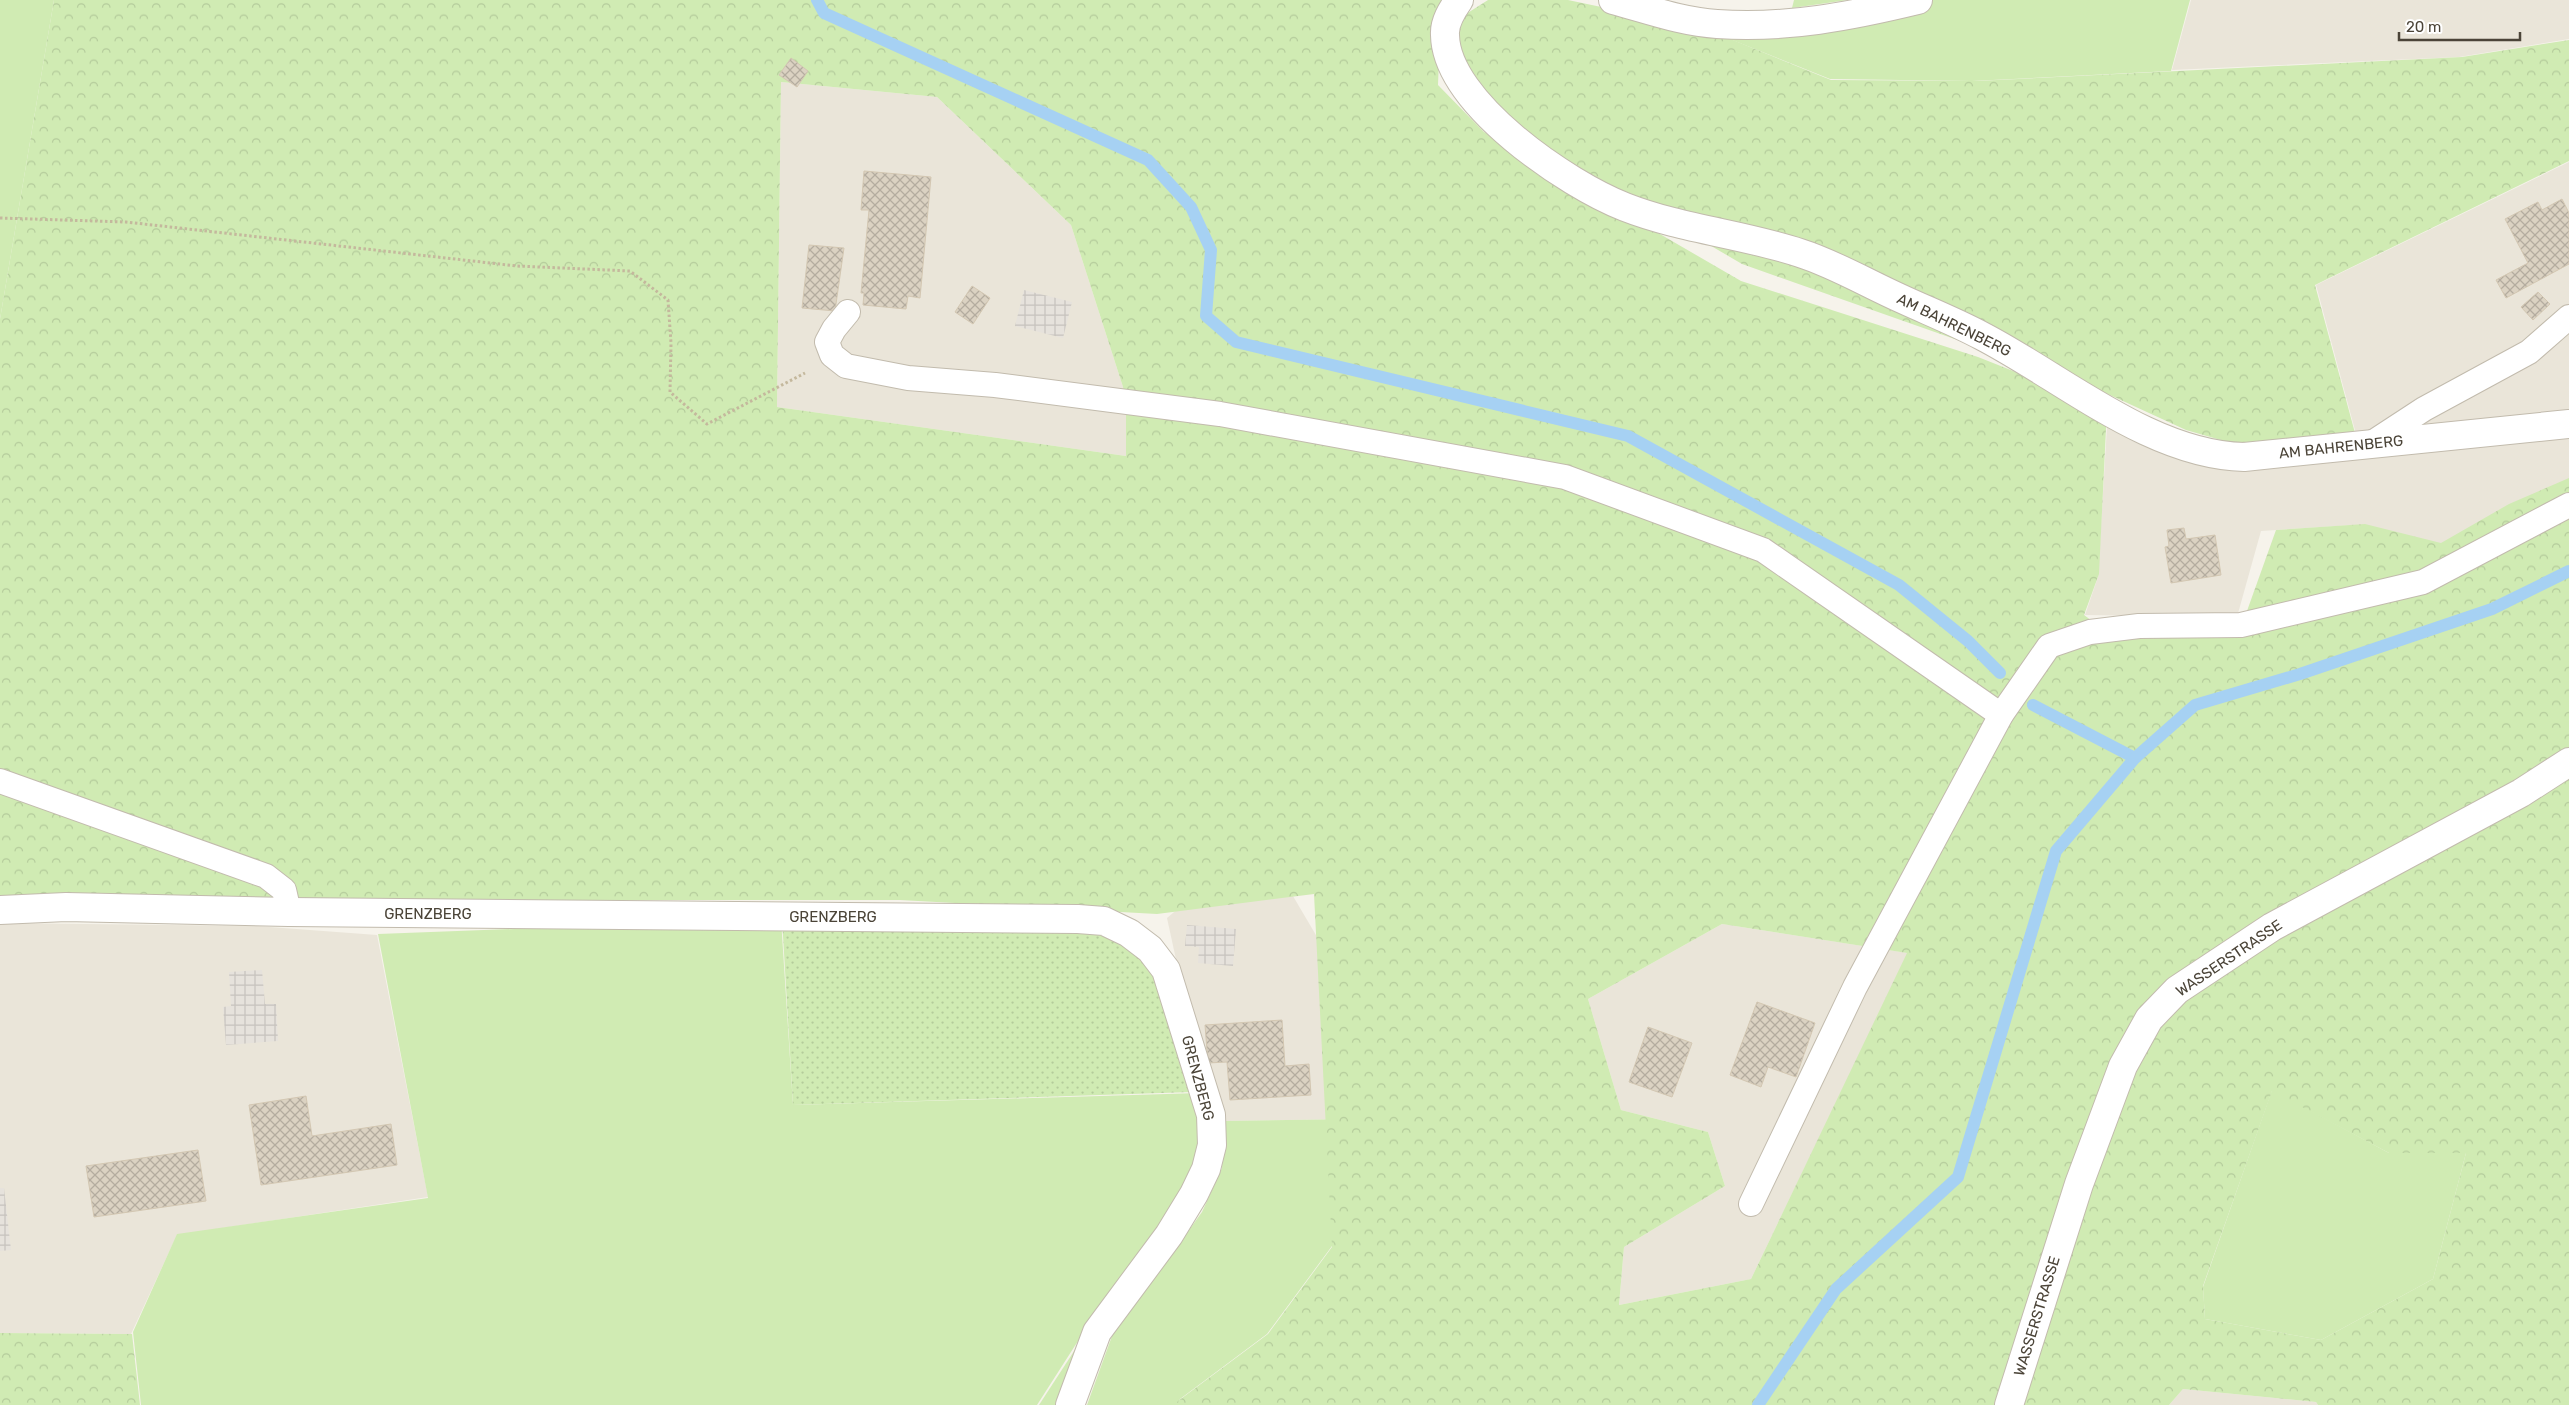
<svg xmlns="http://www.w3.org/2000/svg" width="2569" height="1405" viewBox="0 0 2569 1405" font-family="Rubik,sans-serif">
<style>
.residential{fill:#eae5d9}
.industrial{fill:url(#industrial-grid)}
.grass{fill:#d0ebb3}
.forest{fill:url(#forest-crowns);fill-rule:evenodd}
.park{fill:url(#park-dots)}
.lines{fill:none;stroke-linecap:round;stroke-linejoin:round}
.stream{stroke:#a6d1f3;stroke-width:12}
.building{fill:url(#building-cross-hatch);stroke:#d3c7b2}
.lane-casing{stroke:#c2bbad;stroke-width:26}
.street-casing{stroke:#c2bbad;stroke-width:30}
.path{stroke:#c4b89d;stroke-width:3;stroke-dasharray:2.5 2.5;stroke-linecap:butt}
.lane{stroke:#fff;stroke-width:24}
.street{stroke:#fff;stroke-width:28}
.labels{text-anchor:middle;stroke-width:4.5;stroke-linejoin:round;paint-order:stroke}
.street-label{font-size:15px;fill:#4b4438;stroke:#fff}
</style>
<defs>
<pattern id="industrial-grid" width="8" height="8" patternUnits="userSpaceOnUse" patternTransform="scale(1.25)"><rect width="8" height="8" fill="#e6e2dc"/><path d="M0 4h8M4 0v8" fill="none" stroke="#c7c3be"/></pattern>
<pattern id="forest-crowns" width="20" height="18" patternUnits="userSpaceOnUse" patternTransform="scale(1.25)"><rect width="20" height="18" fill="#d0ebb3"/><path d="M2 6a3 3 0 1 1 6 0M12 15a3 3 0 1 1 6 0" fill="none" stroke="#b4cb9b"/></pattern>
<pattern id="park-dots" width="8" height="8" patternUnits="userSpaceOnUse" patternTransform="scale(1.25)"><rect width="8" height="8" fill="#d0ebb3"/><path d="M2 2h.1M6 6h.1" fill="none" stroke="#b4cb9b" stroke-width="1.8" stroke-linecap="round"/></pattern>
<pattern id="building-cross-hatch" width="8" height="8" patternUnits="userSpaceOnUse" patternTransform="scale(1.25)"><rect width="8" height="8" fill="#dbd2c2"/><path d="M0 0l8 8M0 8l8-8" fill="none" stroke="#b4ac9f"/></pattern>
</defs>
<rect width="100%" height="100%" fill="#f6f3eb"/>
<!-- residential -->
<g class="residential">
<polygon points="2191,0 2569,0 2569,39 2459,57 2172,70"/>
<polygon points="781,82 937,97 1071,225 1123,387 1126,408 1126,456 777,407"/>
<polygon points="2569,162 2569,413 2356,434 2316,285"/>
<polygon points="2108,410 2208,459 2569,432 2569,483 2443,544 2353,525 2261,531 2237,617 2085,615 2098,577"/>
<polygon points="1290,891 1323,947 1359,1119 1224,1121 1177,964 1167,918 1186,902"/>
<polygon points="0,923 256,926 377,935 428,1197 177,1235 131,1334 0,1333"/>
<polygon points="1722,924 1908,953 1751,1279 1619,1305 1624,1247 1725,1186 1708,1132 1621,1110 1588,999"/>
<polygon points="2183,1389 2316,1402 2318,1405 2169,1405"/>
</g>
<!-- industrial -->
<g class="industrial">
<polygon points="1024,290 1072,302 1063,338 1015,326"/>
<polygon points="1187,925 1236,929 1233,966 1198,963 1199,947 1185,946"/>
<polygon points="262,970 265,1004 276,1004 278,1041 226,1045 223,1007 231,1006 229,972"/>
<polygon points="0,1188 4,1188 11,1250 0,1251"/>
</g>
<!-- grass -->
<g class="grass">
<polygon points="0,0 54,0 0,319"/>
<polygon points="1794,0 1848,0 1792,8"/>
<polygon points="1919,0 2190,0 2171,71 1972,81 1830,79 1707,30"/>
<polygon points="781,919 793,1105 1200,1093 1202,1149 1186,1194 1103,1302 1037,1405 141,1405 133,1332 177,1234 428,1198 378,934"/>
<polygon points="2272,1090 2389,1153 2466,1153 2433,1279 2321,1340 2205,1319 2203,1287"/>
<polygon points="1358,1119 1332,1246 1267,1334 1180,1399 1176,1405 1087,1405 1116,1325 1166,1262 1202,1212 1222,1168 1224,1121"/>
<polygon points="1104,1305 1064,1405 1039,1405"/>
</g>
<!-- forest -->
<g class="forest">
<path d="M54,0H1448L1440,32L1438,85L1484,132L1741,281L1978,357L2107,408L2099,574L2084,615L2111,635L2238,636L2276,530L2365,524L2441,543L2509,504L2569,478V1405H2318L2316,1402L2183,1389L2169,1405H1175L1178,1401L1268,1334L1332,1247L1314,894L1157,914L900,900H0V319ZM781,82L937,97L1071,225L1123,387L1126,408V456L777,407ZM1722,924L1907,953L1751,1279L1619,1305L1624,1247L1725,1186L1708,1132L1621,1110L1588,999ZM2272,1091L2389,1153H2466L2433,1279L2321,1340L2205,1319L2203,1286Z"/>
<polygon points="1488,0 1568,0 1706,29 1831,80 1976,81 2462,57 2569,40 2569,161 2315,285 2355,433 2245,447 2186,430 2099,390 1742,264 1487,115 1449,77 1455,21"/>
<polygon points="0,1333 132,1334 140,1405 0,1405"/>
</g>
<!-- park -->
<polygon class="park" points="782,919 1074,923 1131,939 1163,981 1192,1092 793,1105"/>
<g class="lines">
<!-- stream -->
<g class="stream">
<polyline points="817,0 824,13 1148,160 1191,207 1211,250 1206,316 1236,342 1628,436 1899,585 1968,641 2000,673"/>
<polyline points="2033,705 2135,758"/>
<polyline points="1758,1405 1836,1289 1958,1177 2056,851 2135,758 2195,705 2300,674 2492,609 2569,571"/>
</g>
</g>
<!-- building -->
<g class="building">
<polygon points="791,58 808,71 797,87 779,75"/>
<polygon points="864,171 931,177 920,298 908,296 906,309 863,305 864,293 861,293 869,210 861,210"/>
<polygon points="2562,199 2569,213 2569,264 2506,298 2496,280 2528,263 2505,219 2538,202 2542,210"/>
<polygon points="809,245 844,248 835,311 802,308"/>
<polygon points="972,286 990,298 973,324 955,312"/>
<polygon points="2538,292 2550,304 2533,320 2521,307"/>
<polygon points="2184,528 2186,539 2215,535 2221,575 2171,583 2165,547 2169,546 2167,530"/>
<polygon points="1757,1002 1815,1023 1796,1077 1768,1067 1761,1087 1730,1075"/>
<polygon points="1282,1020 1285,1066 1309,1064 1311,1095 1230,1100 1227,1062 1208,1063 1205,1025"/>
<polygon points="1648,1027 1692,1043 1672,1097 1629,1082"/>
<polygon points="306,1096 312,1136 391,1124 397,1165 261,1185 249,1105"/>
<polygon points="198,1150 206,1201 94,1217 86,1166"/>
</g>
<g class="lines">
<defs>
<g id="lane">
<polyline points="848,312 834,329 827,342 832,355 846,366 908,378 995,385 1220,414 1565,477 1763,550 2001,715"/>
<polyline points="2372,443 2424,409 2529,352 2569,317"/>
<polyline points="0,781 266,876 284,890 289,912"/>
<polyline points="1751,1204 1855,987 2001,715 2049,646 2090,632 2139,626 2241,625 2423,582 2569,505"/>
</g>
<g id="street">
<path d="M1459,0C1452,10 1444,22 1445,35C1446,103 1568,185 1625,207C1681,229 1743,234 1800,253C1835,264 1868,284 1902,299C1928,311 1956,322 1982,336C2063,378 2151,455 2244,457L2569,424"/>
<path d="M1613,0C1647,9 1682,22 1717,24C1786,29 1852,16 1918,0"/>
<polyline points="0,910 66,907 289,912 1078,919 1104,921 1129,933 1150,949 1166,970 1211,1115 1212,1145 1206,1169 1194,1194 1169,1235 1097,1332 1070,1405"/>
<polyline points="2009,1405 2079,1184 2123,1066 2149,1019 2177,990 2272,927 2521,793 2569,762"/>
</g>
</defs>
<!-- lane casing -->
<use href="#lane" class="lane-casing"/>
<!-- street casing -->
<use href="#street" class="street-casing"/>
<!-- path -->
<polyline class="path" points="0,218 126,222 517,266 630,271 668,300 671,343 670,392 707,424 805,373"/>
<!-- lane -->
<use href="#lane" class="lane"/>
<!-- street -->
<use href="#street" class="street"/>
</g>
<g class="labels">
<!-- street labels -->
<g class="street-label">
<text transform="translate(1954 325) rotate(26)" y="5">AM BAHRENBERG</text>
<text transform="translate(2341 447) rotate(-6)" y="5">AM BAHRENBERG</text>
<text x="428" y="919">GRENZBERG</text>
<text x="833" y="922">GRENZBERG</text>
<text transform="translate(2229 958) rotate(-34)" y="5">WASSERSTRASSE</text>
<text transform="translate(1198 1078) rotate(75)" y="5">GRENZBERG</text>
<text transform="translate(2037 1316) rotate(-73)" y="5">WASSERSTRASSE</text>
</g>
</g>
<!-- scale -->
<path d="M2399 32v8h121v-8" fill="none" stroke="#4b4438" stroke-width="2.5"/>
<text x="2406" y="32" font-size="15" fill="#4b4438" stroke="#ffffff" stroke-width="4" paint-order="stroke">20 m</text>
</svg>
